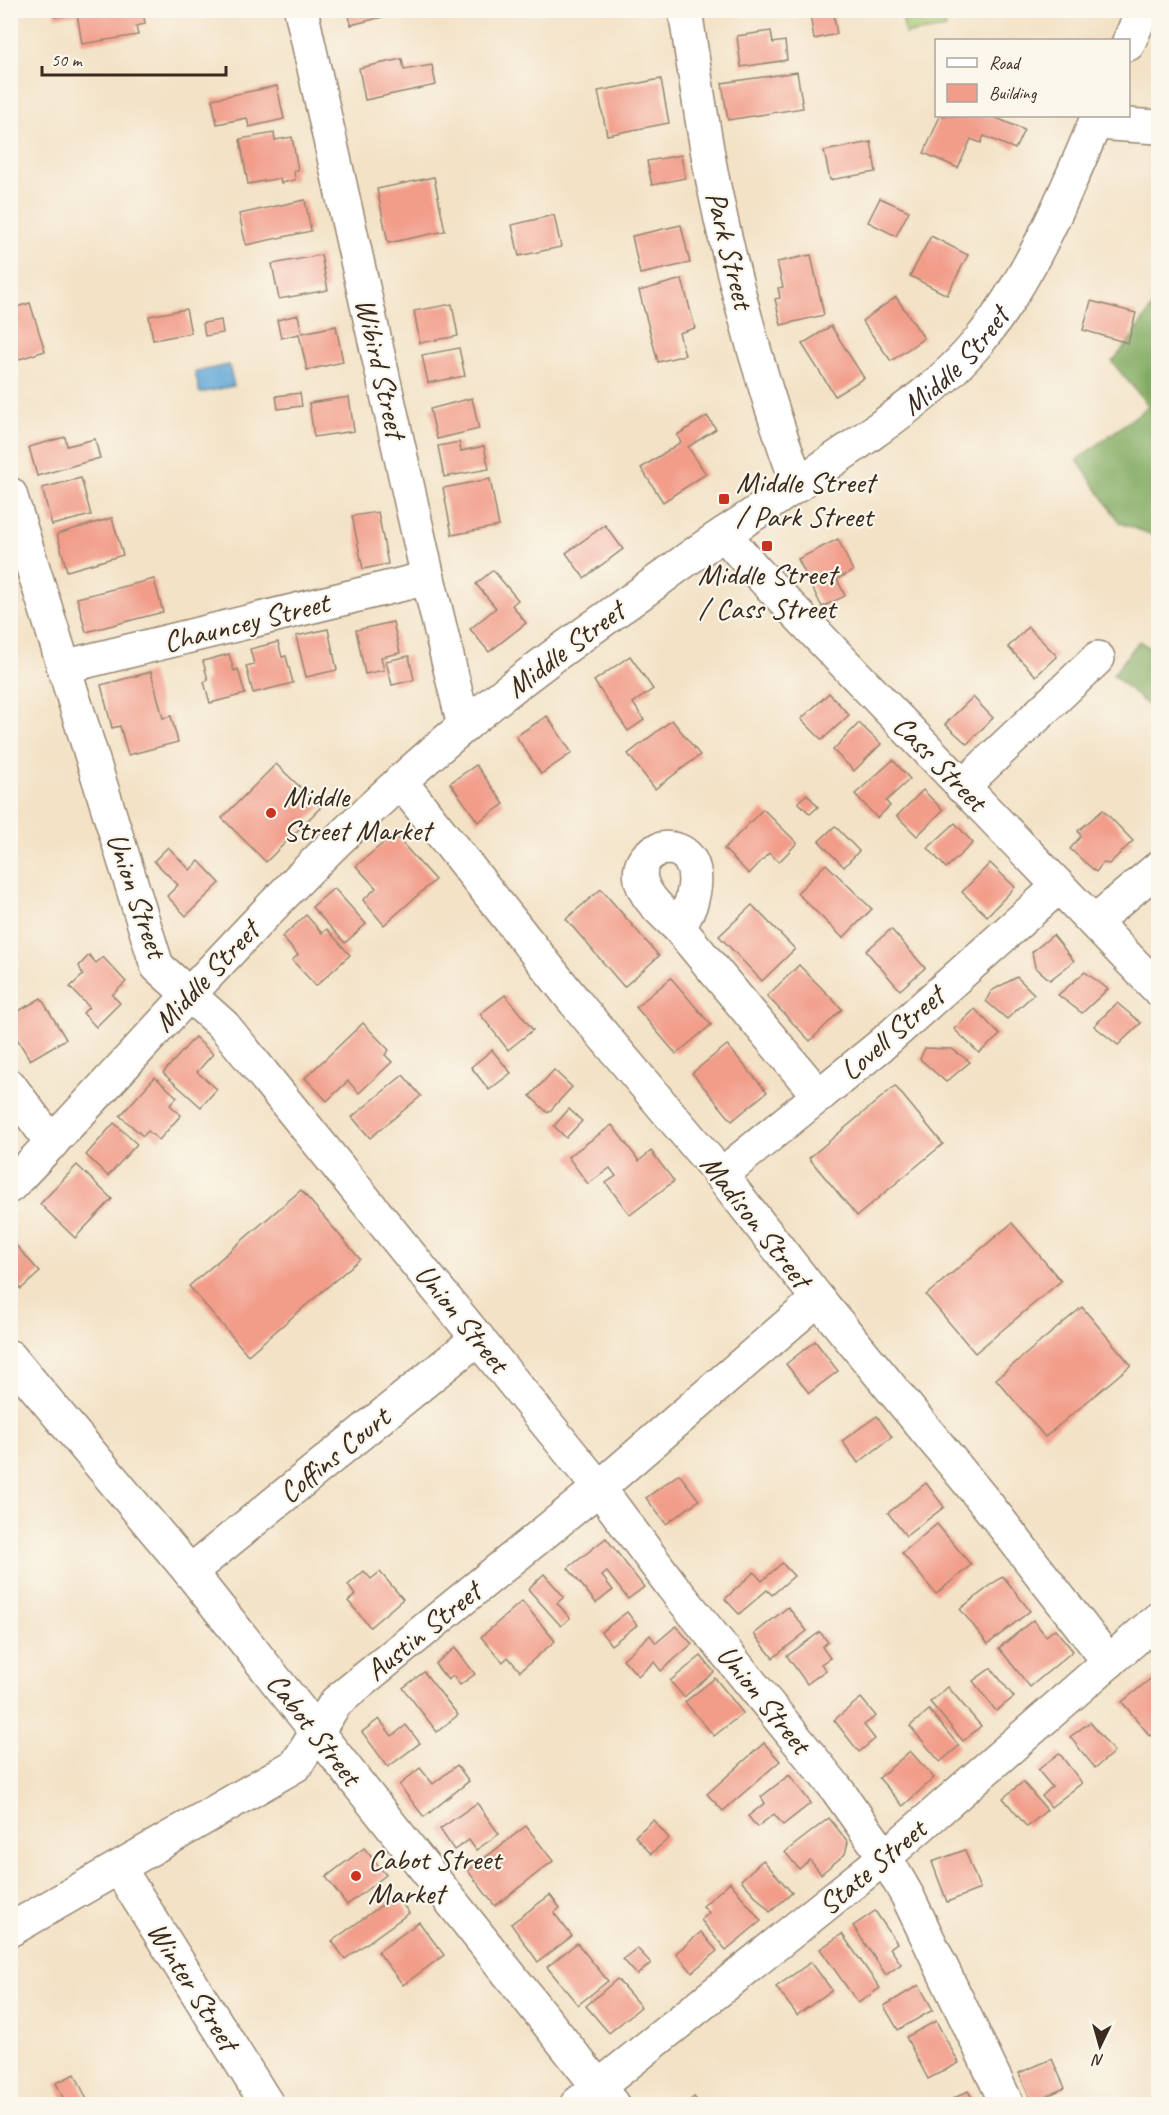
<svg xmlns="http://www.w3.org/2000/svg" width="1169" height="2115" viewBox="0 0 1169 2115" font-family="Caveat,sans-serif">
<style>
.green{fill:#a3c670;stroke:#6f7847;stroke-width:1.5}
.forest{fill:#82ab62;stroke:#5e6a40;stroke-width:1.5}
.water{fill:#5ea6d5;stroke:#4c687a;stroke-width:1.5}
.building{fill:#f29d8a}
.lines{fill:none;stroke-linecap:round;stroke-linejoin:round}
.minor-casing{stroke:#978672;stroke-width:36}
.major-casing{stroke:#978672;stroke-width:36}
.minor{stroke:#fff;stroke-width:33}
.major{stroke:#fff;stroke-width:33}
.poi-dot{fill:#c8321e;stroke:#fbf7ec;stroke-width:2}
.labels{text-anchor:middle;stroke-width:4.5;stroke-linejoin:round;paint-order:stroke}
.street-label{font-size:30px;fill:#3b2a1e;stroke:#fbf7ec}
.poi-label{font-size:30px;fill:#3b2a1e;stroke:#fbf7ec;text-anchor:start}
</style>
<rect width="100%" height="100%" fill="#fbf7ec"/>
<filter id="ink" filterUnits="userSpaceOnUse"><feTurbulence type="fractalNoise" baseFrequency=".0167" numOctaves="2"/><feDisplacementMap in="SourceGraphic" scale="12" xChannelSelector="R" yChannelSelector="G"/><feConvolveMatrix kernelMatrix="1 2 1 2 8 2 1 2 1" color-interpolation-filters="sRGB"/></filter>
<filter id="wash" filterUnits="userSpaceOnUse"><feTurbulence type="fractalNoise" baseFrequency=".008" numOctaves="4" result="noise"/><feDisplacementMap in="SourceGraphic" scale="24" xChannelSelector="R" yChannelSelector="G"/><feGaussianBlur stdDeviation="1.35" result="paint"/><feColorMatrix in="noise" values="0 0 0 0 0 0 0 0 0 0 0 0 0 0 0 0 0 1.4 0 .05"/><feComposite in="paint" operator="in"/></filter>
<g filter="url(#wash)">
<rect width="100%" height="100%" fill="#f3e2c6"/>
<!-- green -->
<polygon class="green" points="902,11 944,11 946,28 905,34"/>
<!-- forest -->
<g class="forest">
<polygon points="1158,298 1158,537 1120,523 1077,460 1149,406 1112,362 1128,343"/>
<polygon points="1139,641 1158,653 1158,714 1113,675"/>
</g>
<!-- water -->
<polygon class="water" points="229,365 234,386 200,393 195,372"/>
<g id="blocks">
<!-- building -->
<g class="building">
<polygon points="54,10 143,10 145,24 136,26 138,35 82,44 77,14 55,17"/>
<polygon points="205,10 228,10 228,11 206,16"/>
<polygon points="348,10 389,10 390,15 351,25"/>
<polygon points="1067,10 1086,10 1083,17"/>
<polygon points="833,11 837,34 814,39 810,14"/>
<polygon points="771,31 773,43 785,41 787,60 741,67 737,36"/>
<polygon points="402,59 404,70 432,65 436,85 365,100 359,68"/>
<polygon points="797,72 803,108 728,120 722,83"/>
<polygon points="661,79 669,123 607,135 598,91"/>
<polygon points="277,86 284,119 249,127 247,118 217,124 212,99"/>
<polygon points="940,116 992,116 1024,130 1015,149 984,136 981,143 971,139 958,168 924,153"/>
<polygon points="274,133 275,140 292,137 298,170 294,170 295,180 281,183 280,178 248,184 240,139"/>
<polygon points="871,142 876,172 830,180 824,151"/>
<polygon points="681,155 685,178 652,185 647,161"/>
<polygon points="434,177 445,231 388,243 377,189"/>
<polygon points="880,198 909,211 896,236 868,222"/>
<polygon points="305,200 311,231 246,245 239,214"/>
<polygon points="554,215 561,247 519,256 512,225"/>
<polygon points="681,225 690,263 640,274 632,236"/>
<polygon points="931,236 968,255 947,295 910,276"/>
<polygon points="321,255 328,290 279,299 272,264"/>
<polygon points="811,255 824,315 781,325 775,299 780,298 778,288 783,287 777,262"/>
<polygon points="682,279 695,328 679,333 685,355 658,362 639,291"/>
<polygon points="896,297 924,338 891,361 862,321"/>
<polygon points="1091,301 1136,313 1128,343 1083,330"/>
<polygon points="30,303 45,351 10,362 10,309"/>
<polygon points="452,304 458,336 420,343 414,311"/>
<polygon points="186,309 191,333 153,340 149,316"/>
<polygon points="298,315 302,333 336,326 343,362 307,370 299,334 281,338 277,320"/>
<polygon points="221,320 223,333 205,336 203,323"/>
<polygon points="831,326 864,378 835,396 802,344"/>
<polygon points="459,348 465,376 428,383 422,355"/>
<polygon points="300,393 302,406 278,409 276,396"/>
<polygon points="349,397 354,431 314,437 309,403"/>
<polygon points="472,398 479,429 437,439 430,409"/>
<polygon points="707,416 716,429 688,447 706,474 663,502 641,468 681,442 677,435"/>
<polygon points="65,437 67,446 95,439 100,458 37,476 29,447"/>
<polygon points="459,442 461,451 484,446 489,469 444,477 438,446"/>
<polygon points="81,478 91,515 52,525 42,488"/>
<polygon points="490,479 499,526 452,535 443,488"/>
<polygon points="378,512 388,564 363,569 352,516"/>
<polygon points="112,518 123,555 67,571 57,534"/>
<polygon points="605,525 623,549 584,578 566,553"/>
<polygon points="838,539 853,571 837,579 845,596 822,607 798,559"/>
<polygon points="493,570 518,600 512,605 526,623 489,652 470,629 496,608 476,584"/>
<polygon points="154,579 163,612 86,632 77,598"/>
<polygon points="393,622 400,653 381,657 384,670 365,674 356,630"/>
<polygon points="1028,627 1057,656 1036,676 1008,647"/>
<polygon points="328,629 337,670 306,677 296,636"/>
<polygon points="278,642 282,657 286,656 293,683 253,693 246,666 254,664 250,649"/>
<polygon points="229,654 234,671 238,669 245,694 210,703 204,682 208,680 203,661"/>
<polygon points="409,656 414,680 392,685 386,661"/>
<polygon points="630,656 653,689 633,703 644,720 628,731 594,681"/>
<polygon points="151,672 163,718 171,716 178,742 128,755 120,726 112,728 101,685"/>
<polygon points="829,693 849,715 822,740 801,719"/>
<polygon points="973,697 993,718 967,744 945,724"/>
<polygon points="547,716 572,753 541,774 516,736"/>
<polygon points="672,720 700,755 655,789 628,754"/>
<polygon points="859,723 881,744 854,771 833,750"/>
<polygon points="893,760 910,779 886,801 890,806 877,818 855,794"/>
<polygon points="276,764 321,807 266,862 222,818"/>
<polygon points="476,765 504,804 478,822 450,783"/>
<polygon points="923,790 943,810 917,836 897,816"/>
<polygon points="807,794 818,807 810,814 798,802"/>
<polygon points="763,809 797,843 779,862 769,853 749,874 724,849"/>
<polygon points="1103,810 1133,841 1109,864 1103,863 1096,872 1070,849 1081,836 1078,831"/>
<polygon points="955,823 973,843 946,868 928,848"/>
<polygon points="835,826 859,851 844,867 819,841"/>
<polygon points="394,834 435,880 384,925 363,900 376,888 356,866"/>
<polygon points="168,847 190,870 199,861 220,883 186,916 167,896 178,885 154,861"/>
<polygon points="990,863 1015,887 987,916 962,892"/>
<polygon points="826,864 872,909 843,938 797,893"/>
<polygon points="334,888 366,924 345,943 312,907"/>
<polygon points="601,889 659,956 624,987 566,919"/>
<polygon points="752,905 795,949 762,981 719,936"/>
<polygon points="306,915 322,933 327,929 350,955 316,986 292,960 298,955 282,937"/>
<polygon points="891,929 925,968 900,990 866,951"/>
<polygon points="1053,935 1074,961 1050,980 1035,967 1032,952"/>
<polygon points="89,955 96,963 103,957 126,982 112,995 120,1003 96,1027 83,1013 89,1007 70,987 83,975 79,966"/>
<polygon points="799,965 842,1009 810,1041 767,996"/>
<polygon points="1085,972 1108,989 1082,1013 1058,995"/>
<polygon points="1017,977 1034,994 1007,1019 986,1001 991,991"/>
<polygon points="671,978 711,1025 676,1054 636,1007"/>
<polygon points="505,995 533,1030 508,1050 480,1014"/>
<polygon points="41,998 66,1039 30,1060 10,1027 10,1016"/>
<polygon points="1117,1003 1141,1023 1118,1045 1094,1026"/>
<polygon points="975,1009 1000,1035 979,1053 954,1029"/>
<polygon points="363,1023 389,1050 385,1055 392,1062 359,1093 348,1081 327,1101 305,1078"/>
<polygon points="195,1037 213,1054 197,1072 217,1089 201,1107 163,1073"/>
<polygon points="727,1045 767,1092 732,1121 692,1073"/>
<polygon points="925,1048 952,1049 970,1062 946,1082 920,1059"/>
<polygon points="492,1050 511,1073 489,1090 471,1067"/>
<polygon points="554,1070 572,1087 548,1113 530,1096"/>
<polygon points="403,1075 421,1096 370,1138 352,1117"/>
<polygon points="155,1077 177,1097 170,1105 181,1115 159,1140 148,1131 143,1136 120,1116"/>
<polygon points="895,1086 943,1144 857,1216 809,1158"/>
<polygon points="569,1109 582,1121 566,1138 554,1126"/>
<polygon points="114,1123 137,1144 108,1176 86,1155"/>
<polygon points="612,1125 639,1161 651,1151 674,1181 630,1215 606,1183 616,1176 610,1168 588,1184 568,1157"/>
<polygon points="77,1165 112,1199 75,1238 40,1204"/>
<polygon points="301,1190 360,1259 248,1355 189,1286"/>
<polygon points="1012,1223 1061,1281 975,1353 926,1295"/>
<polygon points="12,1241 40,1272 21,1289 14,1282 10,1286"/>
<polygon points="1082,1307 1131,1365 1045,1437 996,1379"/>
<polygon points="815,1341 838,1371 809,1393 786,1364"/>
<polygon points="877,1416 892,1437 858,1463 842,1441"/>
<polygon points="679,1474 699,1500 666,1524 646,1498"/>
<polygon points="926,1483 944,1507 906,1536 888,1513"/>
<polygon points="937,1524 971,1565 936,1594 902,1553"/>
<polygon points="606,1538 644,1587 628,1599 607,1572 602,1576 613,1590 596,1603 568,1568"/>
<polygon points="782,1563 794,1576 772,1595 767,1590 739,1614 725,1599 754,1572 762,1581"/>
<polygon points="364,1571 371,1579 380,1572 403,1599 370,1627 348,1601 355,1595 348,1585"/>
<polygon points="544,1574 564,1597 557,1603 570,1618 561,1626 528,1589"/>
<polygon points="1003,1576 1030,1611 988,1644 960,1609"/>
<polygon points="522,1601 555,1641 520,1671 508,1657 503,1662 481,1637"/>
<polygon points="788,1607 807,1631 773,1658 754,1634"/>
<polygon points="627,1612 637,1625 611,1645 601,1632"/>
<polygon points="1033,1620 1046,1636 1055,1629 1073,1651 1030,1687 999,1648"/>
<polygon points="676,1626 692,1644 661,1671 654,1662 638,1676 623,1659 650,1635 656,1643"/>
<polygon points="820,1632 828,1642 822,1647 830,1658 821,1664 826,1670 807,1684 787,1656"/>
<polygon points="455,1648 475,1674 460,1685 453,1676 448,1680 435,1664"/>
<polygon points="701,1656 714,1672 684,1697 670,1681"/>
<polygon points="991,1668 1014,1697 996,1711 973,1681"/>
<polygon points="424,1672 458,1715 437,1732 403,1688"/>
<polygon points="1154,1676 1158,1682 1158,1729 1150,1736 1122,1702"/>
<polygon points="715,1678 743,1713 714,1736 685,1702"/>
<polygon points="948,1687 981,1726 963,1741 930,1702"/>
<polygon points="861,1698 876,1716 864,1725 875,1739 859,1752 834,1720"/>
<polygon points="929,1710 959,1746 940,1762 910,1726"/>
<polygon points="379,1719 392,1736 406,1725 420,1743 388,1767 362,1732"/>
<polygon points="1090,1722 1114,1752 1095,1768 1070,1737"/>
<polygon points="764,1743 780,1761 723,1811 707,1794"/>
<polygon points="910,1751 934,1778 903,1806 879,1778"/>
<polygon points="1059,1753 1082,1783 1051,1807 1042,1796 1052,1787 1038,1770"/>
<polygon points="457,1765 469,1781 424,1817 399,1785 420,1768 433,1784"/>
<polygon points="789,1775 811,1803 783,1825 774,1814 757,1827 748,1816 765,1803 761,1797"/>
<polygon points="1023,1782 1047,1810 1027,1827 1003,1798"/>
<polygon points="477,1803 499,1834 476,1850 469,1840 454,1850 440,1829"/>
<polygon points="829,1818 848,1842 845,1854 821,1874 810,1860 799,1869 785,1852"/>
<polygon points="653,1820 669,1838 651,1854 635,1836"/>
<polygon points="526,1826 553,1861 495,1906 468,1871"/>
<polygon points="364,1848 386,1875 347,1905 326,1877"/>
<polygon points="965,1850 980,1889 947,1902 932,1862"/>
<polygon points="763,1860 792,1893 770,1912 741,1880"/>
<polygon points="730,1882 761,1921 726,1950 701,1920 709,1913 703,1906"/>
<polygon points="396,1895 409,1913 345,1959 332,1941"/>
<polygon points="550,1895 560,1908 554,1913 572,1936 538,1962 511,1924"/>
<polygon points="875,1911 897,1943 890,1948 901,1964 886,1975 853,1926"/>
<polygon points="419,1922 444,1955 403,1985 378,1952"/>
<polygon points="701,1932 717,1951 692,1972 676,1953"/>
<polygon points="842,1934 880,1988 858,2003 820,1949"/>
<polygon points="577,1943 608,1981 578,2005 547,1967"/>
<polygon points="637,1948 651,1963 637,1975 623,1959"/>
<polygon points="811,1962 832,1990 797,2015 776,1987"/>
<polygon points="617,1979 641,2007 609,2033 586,2006"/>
<polygon points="919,1985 933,2010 898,2030 884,2006"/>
<polygon points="936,2021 959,2063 928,2079 906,2037"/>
<polygon points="1052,2059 1065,2088 1032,2102 1019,2073"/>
<polygon points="75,2074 89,2104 60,2104 65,2102 56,2083"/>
<polygon points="968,2091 976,2104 943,2104"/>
<polygon points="694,2097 700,2104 685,2104"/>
</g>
</g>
</g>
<g filter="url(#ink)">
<use href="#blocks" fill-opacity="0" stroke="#978672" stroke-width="1.5"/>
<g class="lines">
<defs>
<g id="minor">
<polyline points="301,10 428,578 464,726"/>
<path d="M685,10C694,67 702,125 713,182C734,284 762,386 798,485"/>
<polyline points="1095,123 1158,127"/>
<polyline points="10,494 157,966 224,1026 599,1488 672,1586 836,1788 885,1857 907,1895 1007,2104"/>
<polyline points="724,534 756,571 847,666 1158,989"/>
<polyline points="63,667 428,578"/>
<polyline points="400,781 575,1002 721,1175 818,1299 989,1507 1109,1662"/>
<polyline points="962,787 1098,658"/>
<polyline points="1094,922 1158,868"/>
<path d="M679,928C667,916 649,902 643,886C624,840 714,826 691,903C688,912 683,920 679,928L819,1096"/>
<polyline points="10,1086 52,1143"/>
<polyline points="721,1175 880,1046 1059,886"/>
<polyline points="10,1357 190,1572 612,2104"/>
<polyline points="190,1572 478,1338"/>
<polyline points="119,1868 267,2104"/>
<polyline points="10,1930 296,1765 336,1702 599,1488 818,1299"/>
<polyline points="577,2104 885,1857 1158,1619"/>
</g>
<g id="major">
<polyline points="1128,44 1143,10"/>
<path id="s1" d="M10,1186C160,1032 297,864 463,727C516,682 574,641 630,601C662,578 693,554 725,533C769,505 811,475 854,446C898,414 944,384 979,341C1030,279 1067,190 1098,116"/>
</g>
</defs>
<!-- minor casing -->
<use href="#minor" class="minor-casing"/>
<!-- major casing -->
<use href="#major" class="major-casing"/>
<!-- minor -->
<use href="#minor" class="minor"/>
<!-- major -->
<use href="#major" class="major"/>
</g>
</g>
<!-- markers -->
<g class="poi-dot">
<rect x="718" y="493" width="12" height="12" rx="3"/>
<rect x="761" y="540" width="12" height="12" rx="3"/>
<circle cx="271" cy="813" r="6"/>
<circle cx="356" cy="1876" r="6"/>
</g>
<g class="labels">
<!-- street labels -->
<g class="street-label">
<text transform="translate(730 250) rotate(76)" y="10">Park Street</text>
<text dy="10" stroke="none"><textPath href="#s1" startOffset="1260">Middle Street</textPath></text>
<text transform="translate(381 368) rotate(77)" y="10">Wibird Street</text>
<text transform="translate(246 622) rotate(-14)" y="10">Chauncey Street</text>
<text transform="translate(565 649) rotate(-37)" y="10">Middle Street</text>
<text transform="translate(940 763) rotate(46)" y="10">Cass Street</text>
<text transform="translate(137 895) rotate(71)" y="10">Union Street</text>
<text transform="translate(206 976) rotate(-47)" y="10">Middle Street</text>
<text transform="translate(892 1033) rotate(-41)" y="10">Lovell Street</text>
<text transform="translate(756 1221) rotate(52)" y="10">Madison Street</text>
<text transform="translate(462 1318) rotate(51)" y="10">Union Street</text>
<text transform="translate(334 1455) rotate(-39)" y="10">Coffins Court</text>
<text transform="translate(423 1631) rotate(-39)" y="10">Austin Street</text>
<text transform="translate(764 1699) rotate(51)" y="10">Union Street</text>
<text transform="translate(314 1729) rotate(52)" y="10">Cabot Street</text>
<text transform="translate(872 1867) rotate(-40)" y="10">State Street</text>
<text transform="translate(193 1986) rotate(58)" y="10">Winter Street</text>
</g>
<!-- poi labels -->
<g class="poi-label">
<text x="736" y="492">Middle Street<tspan x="736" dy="34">/ Park Street</tspan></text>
<text x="767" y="584" text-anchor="middle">Middle Street<tspan x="767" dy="34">/ Cass Street</tspan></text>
<text x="283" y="806">Middle<tspan x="283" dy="34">Street Market</tspan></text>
<text x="368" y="1869">Cabot Street<tspan x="368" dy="34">Market</tspan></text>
</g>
</g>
<!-- margin -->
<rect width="1169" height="2115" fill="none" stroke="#fbf7ec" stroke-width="36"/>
<!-- legend -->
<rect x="935" y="39" width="195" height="78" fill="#fbf7ec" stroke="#aea59a" stroke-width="1.5"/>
<rect x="947" y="58" width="30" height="9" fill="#ffffff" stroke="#aea59a" stroke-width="1.5"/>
<text x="989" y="69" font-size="18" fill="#3b2a1e">Road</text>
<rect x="947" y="84" width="30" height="18" fill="#f29d8a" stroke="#aea59a" stroke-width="1.5"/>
<text x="989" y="99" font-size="18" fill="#3b2a1e">Building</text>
<!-- north arrow -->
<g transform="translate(1100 2046) rotate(185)" stroke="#fbf7ec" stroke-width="4.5" paint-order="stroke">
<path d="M0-4.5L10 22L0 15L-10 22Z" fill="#3b2a1e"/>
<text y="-9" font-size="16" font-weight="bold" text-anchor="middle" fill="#3b2a1e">N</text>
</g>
<!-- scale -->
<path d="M42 66v9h184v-9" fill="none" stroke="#3b2a1e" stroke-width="3"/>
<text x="51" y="66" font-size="18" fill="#3b2a1e" stroke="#fbf7ec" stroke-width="4.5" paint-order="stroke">50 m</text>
</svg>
